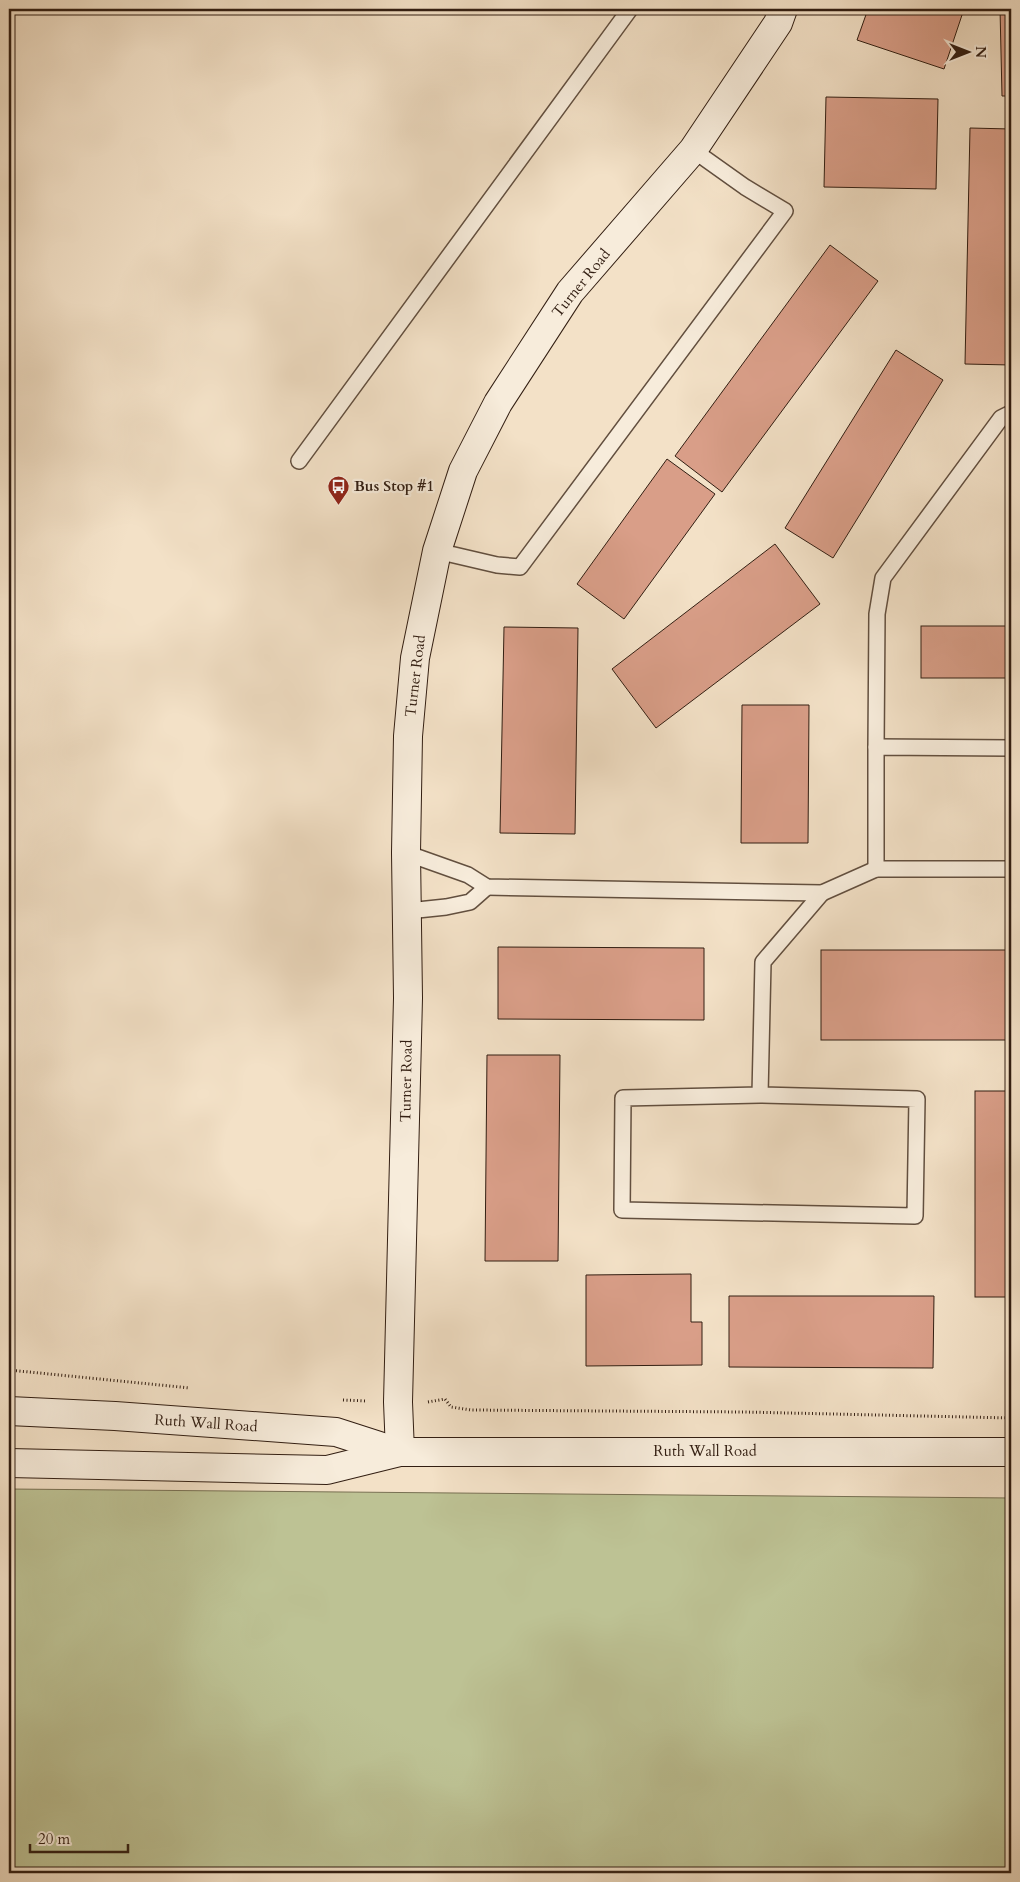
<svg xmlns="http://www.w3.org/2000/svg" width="1020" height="1882" viewBox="0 0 1020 1882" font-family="Cardo,serif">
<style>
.green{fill:#bdc294;stroke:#787053}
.building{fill:#d99e88;stroke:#321e12}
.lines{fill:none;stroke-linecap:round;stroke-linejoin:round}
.lane-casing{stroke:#624f3f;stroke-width:18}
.secondary-casing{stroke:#321e12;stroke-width:30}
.path{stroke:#321e12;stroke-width:3;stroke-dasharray:1 2.5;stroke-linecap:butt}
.lane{stroke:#f7ecdb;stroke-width:15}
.secondary{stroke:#f7ecdb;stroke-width:28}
.labels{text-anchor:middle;stroke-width:4.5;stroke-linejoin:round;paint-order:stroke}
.street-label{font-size:15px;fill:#321e12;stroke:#f7ecdb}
.poi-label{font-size:15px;font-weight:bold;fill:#321e12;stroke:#f7ecdb;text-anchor:start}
</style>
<rect width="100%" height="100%" fill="#f3e1c7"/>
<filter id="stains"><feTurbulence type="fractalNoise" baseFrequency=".004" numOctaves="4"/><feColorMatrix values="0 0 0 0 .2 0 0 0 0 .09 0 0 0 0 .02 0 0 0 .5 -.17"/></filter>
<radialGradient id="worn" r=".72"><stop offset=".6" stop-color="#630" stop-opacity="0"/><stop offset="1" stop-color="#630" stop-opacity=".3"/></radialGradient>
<!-- green -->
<polygon class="green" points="9,1489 1011,1498 1011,1873 9,1873"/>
<!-- building -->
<g class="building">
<polygon points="868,9 964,9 944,69 857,40"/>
<polygon points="1000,9 1011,9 1011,96 1002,96"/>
<polygon points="826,97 938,99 936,189 824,187"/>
<polygon points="970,128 1011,129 1011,365 965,364"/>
<polygon points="830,245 878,281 722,492 675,456"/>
<polygon points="896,350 943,380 833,558 785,528"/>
<polygon points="667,459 715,494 624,619 577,584"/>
<polygon points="775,544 820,604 656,728 612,669"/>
<rect x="921" y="626" width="90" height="52"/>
<polygon points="504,627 578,628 575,834 500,833"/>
<polygon points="742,705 809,705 808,843 741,843"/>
<polygon points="498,947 704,948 704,1020 498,1019"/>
<rect x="821" y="950" width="190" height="90"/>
<polygon points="487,1055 560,1055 558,1261 485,1261"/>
<rect x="975" y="1091" width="36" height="206"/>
<polygon points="691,1274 691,1322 702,1322 702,1365 586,1366 586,1275"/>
<polygon points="729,1296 934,1296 933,1368 729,1367"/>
</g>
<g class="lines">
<defs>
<g id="lane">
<polyline points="299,461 630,9"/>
<polyline points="437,551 497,565 520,567 785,211 745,187 693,150"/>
<polyline points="876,747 877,614 883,578 1001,418 1011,413"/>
<polyline points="1011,748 876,747 876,869 1011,869"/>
<polyline points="406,853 468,875 487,887 822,893 876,869"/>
<polyline points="408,911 446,907 470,902 487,887"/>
<polyline points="760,1095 917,1099 915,1216 622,1210 623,1098 760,1095 763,962 822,893"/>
</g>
<g id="secondary">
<polyline points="9,1411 115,1416 336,1432 398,1452"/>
<polyline points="400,1452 398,1402 408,998 406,853 408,736 415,658 437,551 463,471 498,403 570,292 693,150 778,23 783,9"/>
<polyline points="9,1463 327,1470 400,1452 1011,1452"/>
</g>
</defs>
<!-- lane casing -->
<use href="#lane" class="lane-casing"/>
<!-- secondary casing -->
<use href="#secondary" class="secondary-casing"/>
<!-- path -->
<g class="path">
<polyline points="9,1370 190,1388"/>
<polyline points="343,1400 367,1401"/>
<polyline points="428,1402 445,1399 451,1407 471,1410 744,1412 1011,1418"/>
</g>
<!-- lane -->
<use href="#lane" class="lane"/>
<!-- secondary -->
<use href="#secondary" class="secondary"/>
</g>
<!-- icons -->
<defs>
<symbol id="bus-pin" viewBox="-11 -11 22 30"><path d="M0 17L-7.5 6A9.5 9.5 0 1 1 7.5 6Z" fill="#8f2418" stroke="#f7ecdb"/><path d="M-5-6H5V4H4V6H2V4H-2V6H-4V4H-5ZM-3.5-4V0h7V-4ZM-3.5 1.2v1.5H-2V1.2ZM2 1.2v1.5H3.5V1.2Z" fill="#fff"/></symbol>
</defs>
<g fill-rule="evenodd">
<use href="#bus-pin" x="326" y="474" width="25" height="34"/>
</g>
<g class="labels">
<!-- street labels -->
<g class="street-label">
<text transform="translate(581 283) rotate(-51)" y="5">Turner Road</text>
<text transform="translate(415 676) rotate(-83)" y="5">Turner Road</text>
<text transform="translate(406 1081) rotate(-89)" y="5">Turner Road</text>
<text transform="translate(206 1423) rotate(4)" y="5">Ruth Wall Road</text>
<text x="705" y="1456">Ruth Wall Road</text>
</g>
<!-- poi labels -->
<g class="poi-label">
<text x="354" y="491">Bus Stop #1</text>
</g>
</g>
<!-- margin -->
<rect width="1020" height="1882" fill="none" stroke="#f3e1c7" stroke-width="30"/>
<rect x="10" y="10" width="1000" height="1862" fill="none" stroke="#321e12" stroke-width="2.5"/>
<rect x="15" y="15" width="990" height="1852" fill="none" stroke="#321e12"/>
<!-- north arrow -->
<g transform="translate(968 52) rotate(90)" stroke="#f7ecdb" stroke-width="4" paint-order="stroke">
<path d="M0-4L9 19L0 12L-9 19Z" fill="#321e12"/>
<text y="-8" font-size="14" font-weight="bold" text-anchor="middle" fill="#321e12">N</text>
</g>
<!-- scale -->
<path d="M30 1844v8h98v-8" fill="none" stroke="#321e12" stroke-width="2.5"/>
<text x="38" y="1844" font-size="15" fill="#321e12" stroke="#f7ecdb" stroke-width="4" paint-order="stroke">20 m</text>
<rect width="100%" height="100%" filter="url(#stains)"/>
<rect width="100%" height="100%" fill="url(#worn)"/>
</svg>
